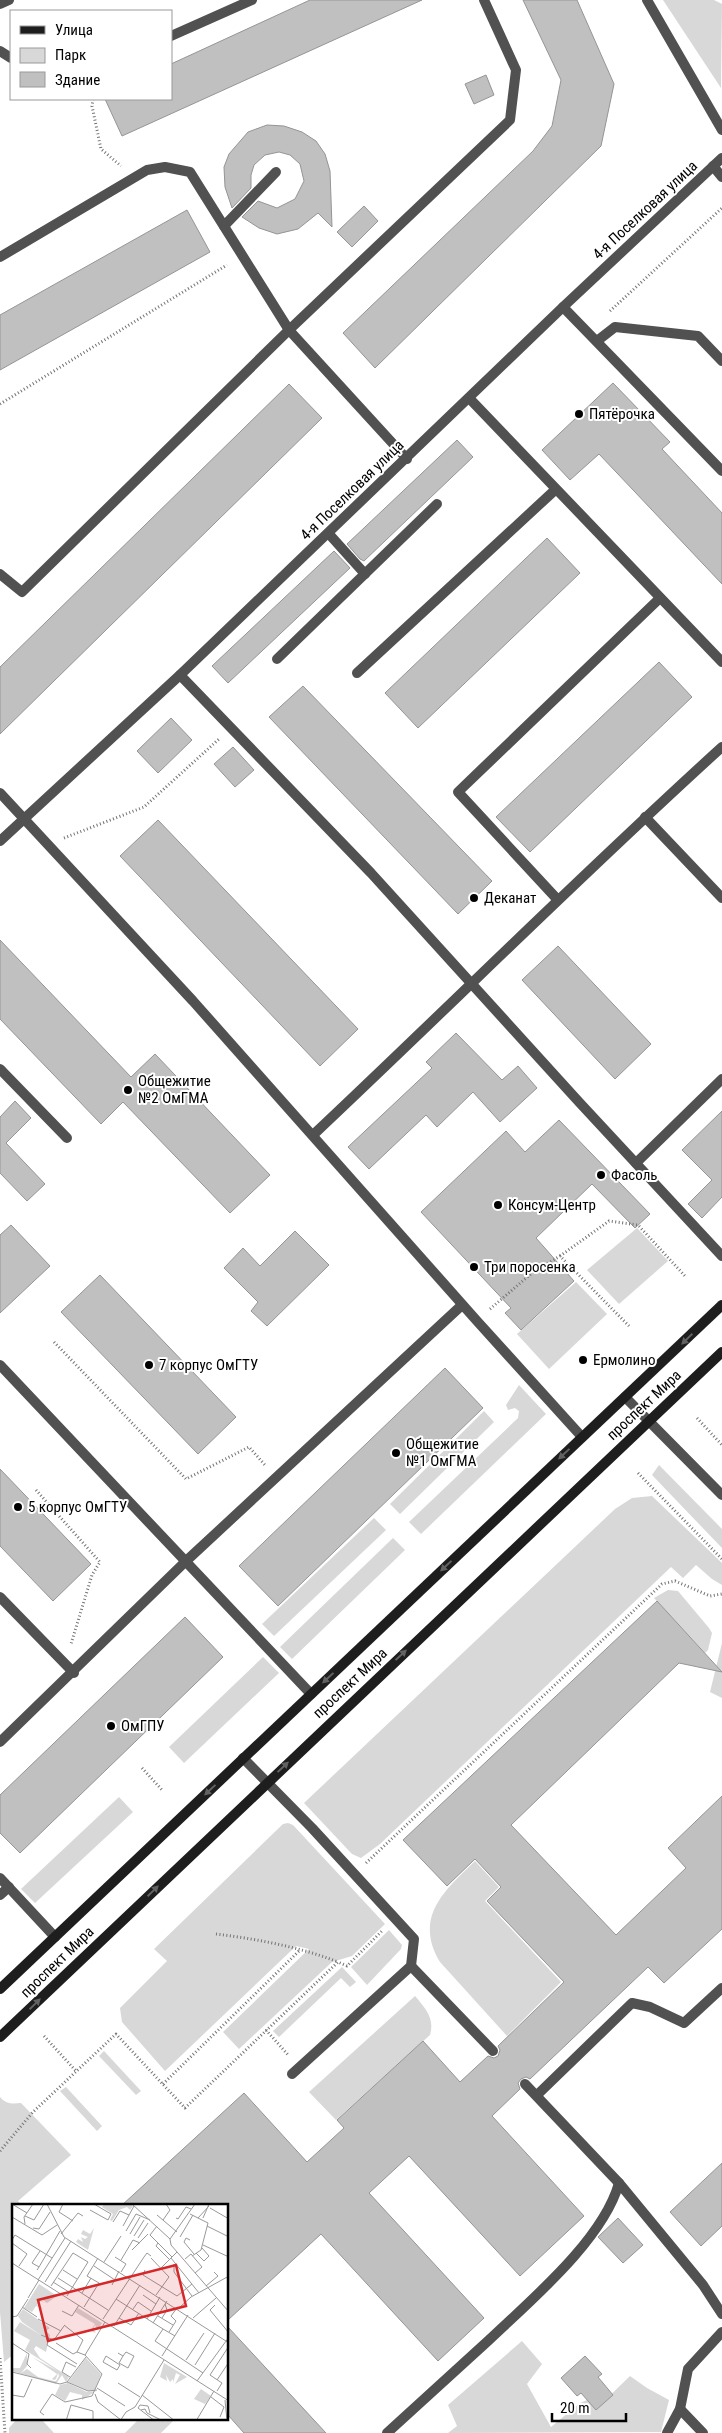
<svg xmlns="http://www.w3.org/2000/svg" width="722" height="2433" viewBox="0 0 722 2433" font-family="'Roboto Condensed',sans-serif">
<style>
.green{fill:#d8d8d8}
.building{fill:#c0c0c0;stroke:#959595}
.lines{fill:none;stroke-linecap:round;stroke-linejoin:round}
.path{stroke:#737373;stroke-width:3;stroke-dasharray:1 2.5;stroke-linecap:butt}
.service{stroke:#515151;stroke-width:10}
.minor{stroke:#515151;stroke-width:10}
.tertiary{stroke:#515151;stroke-width:10}
.secondary{stroke:#1e1e1e;stroke-width:10}
.oneway{fill:#626262}
.poi-dot{fill:#000;stroke:#fff;stroke-width:2}
.labels{text-anchor:middle;stroke-width:4;stroke-linejoin:round;paint-order:stroke}
.street-label{font-size:15px;fill:#000;stroke:#fff}
.poi-label{font-size:15px;fill:#000;stroke:#fff;text-anchor:start}
.inset-road{fill:none;stroke:#999;stroke-width:1}
.view{fill:#d62828;fill-opacity:0.15;stroke:#d62828;stroke-width:2.5}
.inset-edge{fill:none;stroke:#000;stroke-width:2.5}
</style>
<rect width="100%" height="100%" fill="#fff"/>
<!-- green -->
<g class="green">
<polygon points="663,0 714,0 722,4 721,88"/>
<polygon points="637,1228 668,1261 619,1304 587,1270"/>
<polygon points="576,1282 607,1314 549,1369 517,1334"/>
<polygon points="519,1385 546,1414 421,1534 409,1522 518,1418 519,1411 515,1408 508,1410 506,1405"/>
<polygon points="484,1411 494,1422 400,1514 390,1504"/>
<polygon points="659,1465 722,1529 722,1548 652,1475"/>
<polygon points="652,1496 722,1563 722,1585 712,1579 696,1565 683,1578 671,1567 380,1844 361,1858 352,1854 304,1803 615,1509 632,1498"/>
<polygon points="374,1518 386,1530 274,1636 262,1624"/>
<polygon points="393,1538 405,1550 292,1659 280,1647"/>
<polygon points="668,1590 678,1591 709,1628 712,1633 708,1650 705,1653 654,1598"/>
<polygon points="722,1643 722,1698 710,1692"/>
<polygon points="263,1657 279,1673 184,1763 169,1747"/>
<polygon points="119,1797 133,1812 35,1903 21,1889"/>
<polygon points="288,1823 293,1825 385,1924 352,1956 332,1962 239,2049 223,2032 309,1949 296,1946 165,2071 122,2022 120,2008 167,1961 154,1949 283,1824"/>
<path d="M475,1861L499,1887L485,1901L561,1982L507,2036L440,1962C413,1917 445,1890 475,1861Z"/>
<polygon points="389,1930 402,1945 401,1949 367,1985 351,1967"/>
<polygon points="342,1967 356,1982 350,1987 341,1978 279,2037 273,2031"/>
<path d="M415,1996C425,2008 435,2018 430,2035L336,2120L309,2092Z"/>
<polygon points="104,2051 141,2091 136,2095 99,2056"/>
<polygon points="66,2087 102,2126 97,2131 60,2091"/>
<path d="M0,2097C6,2104 12,2104 21,2103L71,2155L18,2201L21,2205L14,2206V2354L4,2362L0,2312Z"/>
<polygon points="522,2341 542,2364 527,2384 551,2427 580,2403 587,2400 596,2409 630,2376 647,2388 669,2400 661,2432 448,2433 457,2426 448,2405"/>
<polygon points="17,2419 41,2419 54,2433 9,2433 9,2428"/>
<polygon points="139,2419 175,2419 161,2433 125,2433"/>
</g>
<!-- building -->
<g class="building">
<polygon points="310,0 422,0 122,136 105,99 171,99 171,64"/>
<polygon points="523,0 577,0 614,84 601,146 375,368 343,333 533,151 552,126 561,80"/>
<polygon points="486,75 494,95 474,104 465,84"/>
<polygon points="267,125 284,126 302,132 316,141 325,154 330,171 332,227 318,213 298,229 277,234 259,228 242,217 258,201 277,208 295,199 304,181 300,164 290,155 279,152 265,155 254,165 251,175 251,188 232,208 225,187 224,167 229,154 248,132"/>
<polygon points="364,206 378,221 352,247 337,232"/>
<polygon points="187,210 210,252 0,370 0,315"/>
<polygon points="613,383 670,442 662,449 722,513 722,584 599,454 570,480 542,450"/>
<polygon points="289,384 322,418 0,734 0,667"/>
<polygon points="457,440 473,457 364,561 360,559 347,544"/>
<polygon points="547,538 580,573 418,728 385,693"/>
<polygon points="334,551 350,568 228,683 212,666"/>
<polygon points="659,662 692,697 530,852 496,817"/>
<polygon points="303,686 492,881 458,914 269,717"/>
<polygon points="171,718 192,740 158,773 137,751"/>
<polygon points="233,747 254,770 235,787 214,764"/>
<polygon points="158,820 358,1029 320,1066 120,856"/>
<polygon points="0,940 131,1077 155,1054 270,1175 230,1213 123,1102 101,1124 0,1019"/>
<polygon points="558,946 651,1044 615,1079 522,980"/>
<polygon points="456,1033 502,1080 518,1066 537,1088 500,1122 473,1092 437,1127 426,1115 369,1169 348,1147 432,1068 426,1062"/>
<polygon points="15,1101 31,1118 6,1143 45,1184 27,1201 0,1173 0,1117"/>
<polygon points="722,1111 722,1197 702,1218 688,1204 712,1180 682,1150"/>
<polygon points="559,1120 650,1214 635,1228 592,1184 536,1238 574,1281 521,1330 505,1313 511,1308 421,1212 506,1131 525,1152"/>
<polygon points="11,1225 50,1266 0,1313 0,1235"/>
<polygon points="295,1231 329,1265 267,1326 251,1311 258,1302 224,1268 243,1248 260,1266"/>
<polygon points="100,1275 236,1417 198,1454 61,1312"/>
<polygon points="445,1368 483,1408 278,1606 239,1566"/>
<polygon points="0,1469 91,1564 53,1601 0,1546"/>
<polygon points="657,1601 722,1672 679,1663 511,1825 616,1935 686,1868 668,1848 722,1796 722,1929 664,1983 648,1967 530,2079 526,2077 521,2079 518,2083 520,2089 492,2116 584,2216 520,2276 409,2156 369,2193 484,2318 438,2361 321,2234 228,2320 228,2206 121,2206 244,2093 307,2162 344,2128 337,2120 423,2041 460,2082 488,2056 494,2058 498,2056 500,2050 498,2046 564,1982 487,1901 501,1887 475,1859 447,1886 403,1840"/>
<polygon points="185,1617 223,1657 20,1853 0,1833 0,1795"/>
<polygon points="722,2163 722,2226 701,2246 670,2212"/>
<polygon points="618,2218 643,2245 623,2263 598,2237"/>
<polygon points="228,2327 326,2433 244,2433 228,2415"/>
<polygon points="585,2356 602,2374 598,2377 613,2395 596,2410 581,2393 577,2396 561,2378"/>
</g>
<g class="lines">
<!-- path -->
<g class="path">
<polyline points="93,99 92,106 101,149 121,166"/>
<polyline points="610,311 722,208"/>
<polyline points="0,404 227,265"/>
<polyline points="64,838 144,807 219,739"/>
<polyline points="560,1256 609,1221 638,1225 685,1276"/>
<polyline points="490,1309 532,1273 560,1256 629,1326"/>
<polyline points="54,1342 186,1479 249,1447 265,1465"/>
<polyline points="697,1418 722,1445"/>
<polyline points="638,1473 722,1559"/>
<polyline points="36,1490 100,1562 92,1575 71,1644"/>
<polyline points="142,1768 163,1791"/>
<polyline points="366,1863 662,1584 675,1581 710,1596 722,1594"/>
<path d="M216,1934C257,1939 300,1947 338,1962"/>
<polyline points="266,2030 289,2056"/>
<polyline points="44,2036 76,2071"/>
<polyline points="163,2084 299,1951"/>
<polyline points="0,2151 33,2112 116,2034 185,2108 338,1962 347,1966 382,1931"/>
<polyline points="0,2358 5,2433"/>
</g>
<!-- service -->
<g class="service">
<polyline points="647,0 722,130"/>
<polyline points="0,4 9,0"/>
<polyline points="171,36 252,0"/>
<polyline points="0,51 11,58"/>
<polyline points="713,166 722,177"/>
<polyline points="224,226 276,172"/>
<polyline points="0,257 147,170 165,167 190,172 289,330 407,459"/>
<polyline points="563,307 722,471"/>
<polyline points="597,341 615,327 698,336 722,361"/>
<polyline points="469,398 722,662"/>
<polyline points="329,534 365,574"/>
<polyline points="0,574 22,592 289,330 510,120 516,70 484,0"/>
<polyline points="277,659 437,504"/>
<polyline points="357,673 555,490"/>
<polyline points="180,675 371,873 579,1102 722,1256"/>
<polyline points="0,793 193,1001 477,1321 582,1437"/>
<polyline points="645,817 722,898"/>
<polyline points="557,899 458,792 660,598"/>
<polyline points="0,1069 67,1138"/>
<path d="M313,1135C450,1006 583,873 722,747"/>
<polyline points="636,1163 722,1079"/>
<polyline points="0,1365 311,1694"/>
<polyline points="0,1597 74,1673"/>
<polyline points="0,1742 185,1562 462,1305"/>
<polyline points="243,1758 312,1828 414,1939 411,1966 292,2074"/>
<polyline points="0,1878 55,1937"/>
<polyline points="0,1895 9,1887"/>
<polyline points="411,1966 493,2051"/>
<polyline points="525,2084 619,2183 703,2285 722,2314"/>
<polyline points="537,2095 632,2003 650,2007 684,2023 722,1988"/>
<polyline points="680,2409 703,2433"/>
<path d="M387,2433C421,2402 455,2371 489,2340C531,2300 603,2240 619,2183"/>
<polyline points="667,2433 680,2409 688,2369 722,2332"/>
</g>
<!-- minor -->
<polyline class="minor" points="625,1397 722,1495"/>
<!-- tertiary -->
<polyline class="tertiary" points="0,841 180,675 563,307 722,158"/>
<!-- secondary -->
<g class="secondary">
<polyline points="0,1989 722,1305"/>
<polyline points="0,2037 722,1352"/>
</g>
</g>
<!-- one-way arrows -->
<defs><path id="oneway-solid" d="M-6-.8H1V-3.2L6.5 0L1 3.2V.8H-6Z" transform="scale(1.25)"/></defs>
<g class="oneway">
<use href="#oneway-solid" transform="translate(687 1339) rotate(136)"/>
<use href="#oneway-solid" transform="translate(564 1454) rotate(137)"/>
<use href="#oneway-solid" transform="translate(446 1566) rotate(137)"/>
<use href="#oneway-solid" transform="translate(401 1655) rotate(-43)"/>
<use href="#oneway-solid" transform="translate(328 1678) rotate(137)"/>
<use href="#oneway-solid" transform="translate(283 1767) rotate(-43)"/>
<use href="#oneway-solid" transform="translate(210 1790) rotate(137)"/>
<use href="#oneway-solid" transform="translate(153 1891) rotate(-44)"/>
<use href="#oneway-solid" transform="translate(35 2004) rotate(-44)"/>
</g>
<!-- markers -->
<g class="poi-dot">
<circle cx="579" cy="414" r="5"/>
<circle cx="474" cy="898" r="5"/>
<circle cx="128" cy="1090" r="5"/>
<circle cx="601" cy="1175" r="5"/>
<circle cx="498" cy="1205" r="5"/>
<circle cx="474" cy="1267" r="5"/>
<circle cx="583" cy="1360" r="5"/>
<circle cx="149" cy="1365" r="5"/>
<circle cx="396" cy="1453" r="5"/>
<circle cx="18" cy="1507" r="5"/>
<circle cx="111" cy="1726" r="5"/>
</g>
<g class="labels">
<!-- street labels -->
<g class="street-label">
<text transform="translate(645 210) rotate(-43)" y="5">4-я Поселковая улица</text>
<text transform="translate(352 490) rotate(-44)" y="5">4-я Поселковая улица</text>
<text transform="translate(644 1405) rotate(-43)" y="5">проспект Мира</text>
<text transform="translate(350 1683) rotate(-43)" y="5">проспект Мира</text>
<text transform="translate(57 1962) rotate(-44)" y="5">проспект Мира</text>
</g>
<!-- poi labels -->
<g class="poi-label">
<text x="589" y="419">Пятёрочка</text>
<text x="484" y="903">Деканат</text>
<text x="138" y="1086">Общежитие<tspan x="138" dy="17">№2 ОмГМА</tspan></text>
<text x="611" y="1180">Фасоль</text>
<text x="508" y="1210">Консум-Центр</text>
<text x="484" y="1272">Три поросенка</text>
<text x="593" y="1365">Ермолино</text>
<text x="159" y="1370">7 корпус ОмГТУ</text>
<text x="406" y="1449">Общежитие<tspan x="406" dy="17">№1 ОмГМА</tspan></text>
<text x="28" y="1512">5 корпус ОмГТУ</text>
<text x="121" y="1731">ОмГПУ</text>
</g>
</g>
<!-- overview -->
<g transform="translate(12 2204)">
<rect width="216" height="216" fill="#fff"/>
<path d="M92,0H119L121,2L118,6L115,3L107,6L100,17L98,16L101,10L90,3ZM82,24L76,46L64,38L66,35L71,38L69,33L73,35L76,33L69,30L71,26L78,30ZM27,80L45,92L35,99L29,95H26L33,99L28,97L25,101L32,105L24,102L20,108L12,104ZM66,104L90,119L86,126L83,121L81,125L84,129L78,127L83,120L63,108ZM11,105L38,124L34,127L38,131L34,148L24,142L22,145L28,154L57,173L54,178L50,171L44,180L0,167V164H8L15,149V162L9,169L15,165L26,173L42,177H44L47,172L46,169L44,175L42,176L40,175L45,170L20,153L46,167L13,146L18,136L2,127L8,118L30,132L10,118L6,112ZM74,154L89,170L83,186L76,187L56,178ZM152,159L175,173L163,180L168,171L164,169L161,179V175L158,178L154,171L155,177L148,173ZM56,179L75,188L84,187L70,196V191L58,188L53,197L43,191L48,181ZM189,185L199,192L193,200L182,195Z" fill="#d8d8d8"/>
<path class="inset-road" d="M0,0L15,9M35,0L52,33L217,139M51,0L47,8L61,17M120,0L158,35L159,41L217,108M198,4L217,15M78,6L96,16L99,10L82,0M178,10L196,19L189,46L180,52M145,11L165,28M13,12L22,16L32,0M0,13L30,31L45,21M164,14L166,15L174,3L179,5M186,14L197,2M191,14L197,0M151,16L158,6L154,0M101,18L108,7L117,11M13,20L12,13L21,0M111,22L122,2M145,22L138,31L160,53M195,22L217,33M21,24L27,25L38,8M114,27L124,10L138,16M49,30L66,9L71,12M118,30L128,13M122,32L132,16M168,33L181,11M126,34L136,19M158,35L183,0M0,36L3,31L40,54M178,36L174,34L172,38L182,50M0,39L15,50L7,62M146,39L144,42L157,55M191,41L217,53M120,46L136,30M184,49L192,57L197,52L190,44M103,53L114,60L109,68M139,54L157,73L144,91M159,54L187,89M173,55L179,50L190,63L183,69M109,56L121,36L128,39M92,58L109,32M0,59L217,197M162,60V68L180,92M82,62L103,76M27,63L48,27M149,64L165,48M25,66L27,63L20,59L28,47M51,66L65,75M133,66L131,71L165,92L180,80M46,74L96,106M26,76L53,34M33,78L59,37M41,78L57,88M100,81L107,67M39,82L61,49L76,58L55,92M194,82L206,72L202,68M70,89L79,74M131,91L144,100M16,94L27,76M104,95L151,125M203,101L198,106L217,129M10,103L25,113M72,103L87,79L75,72L86,54M167,104L179,93L217,72M121,105L126,98L139,107M50,107L60,112L67,101M146,112L161,121M0,113L5,112L16,95M107,114L119,121L127,109M150,114L155,106L153,100M181,114L204,94M26,115L49,127M91,115L132,53L135,49L139,52M135,115L148,93M141,119L155,97M52,121L71,136L65,148M102,122L128,81M157,128L164,117L159,112L165,104M29,131L42,136L52,122M163,132L151,125L143,137L191,169M37,134L35,141L65,160M0,139L17,150L15,160L19,164M106,149L111,152L114,148L122,152L116,164L107,159L111,152M73,151L93,118M94,152L108,161L105,166L91,158ZM150,152L176,111M174,156L192,129M183,161L203,129M0,168L48,180L55,178L74,153M58,173L50,168L54,158L64,163M205,176L217,158M185,177L217,133M55,178L76,187L85,186M106,179L128,193M85,184L113,202M205,187L210,179L198,171L217,142M83,190L86,198L109,216M0,191L12,193L20,175M130,191L163,217M199,193L212,203L208,213M213,196L215,217M59,201L81,207V217M129,206L133,205L135,209L151,217M138,209L136,202L128,201L126,204L143,217M32,211L28,208L40,190L53,198L80,192L90,170L73,151L65,148L61,150L44,139M54,217L59,201M108,217L114,208L123,203L152,156M184,217L202,187"/>
<path class="view" d="M164,61L174,102L36,137L26,96Z"/>
<rect width="216" height="216" class="inset-edge"/>
</g>
<!-- legend -->
<rect x="10" y="10" width="162" height="90" fill="#ffffff" stroke="#999999"/>
<rect x="20" y="26" width="25" height="8" fill="#1e1e1e" stroke="#999999"/>
<text x="55" y="35" font-size="15" fill="#000000">Улица</text>
<rect x="20" y="48" width="25" height="15" fill="#d8d8d8" stroke="#999999"/>
<text x="55" y="60" font-size="15" fill="#000000">Парк</text>
<rect x="20" y="72" width="25" height="15" fill="#c0c0c0" stroke="#999999"/>
<text x="55" y="85" font-size="15" fill="#000000">Здание</text>
<!-- scale -->
<path d="M552 2413v8h74v-8" fill="none" stroke="#000000" stroke-width="2.5"/>
<text x="560" y="2413" font-size="15" fill="#000000" stroke="#ffffff" stroke-width="4" paint-order="stroke">20 m</text>
</svg>
